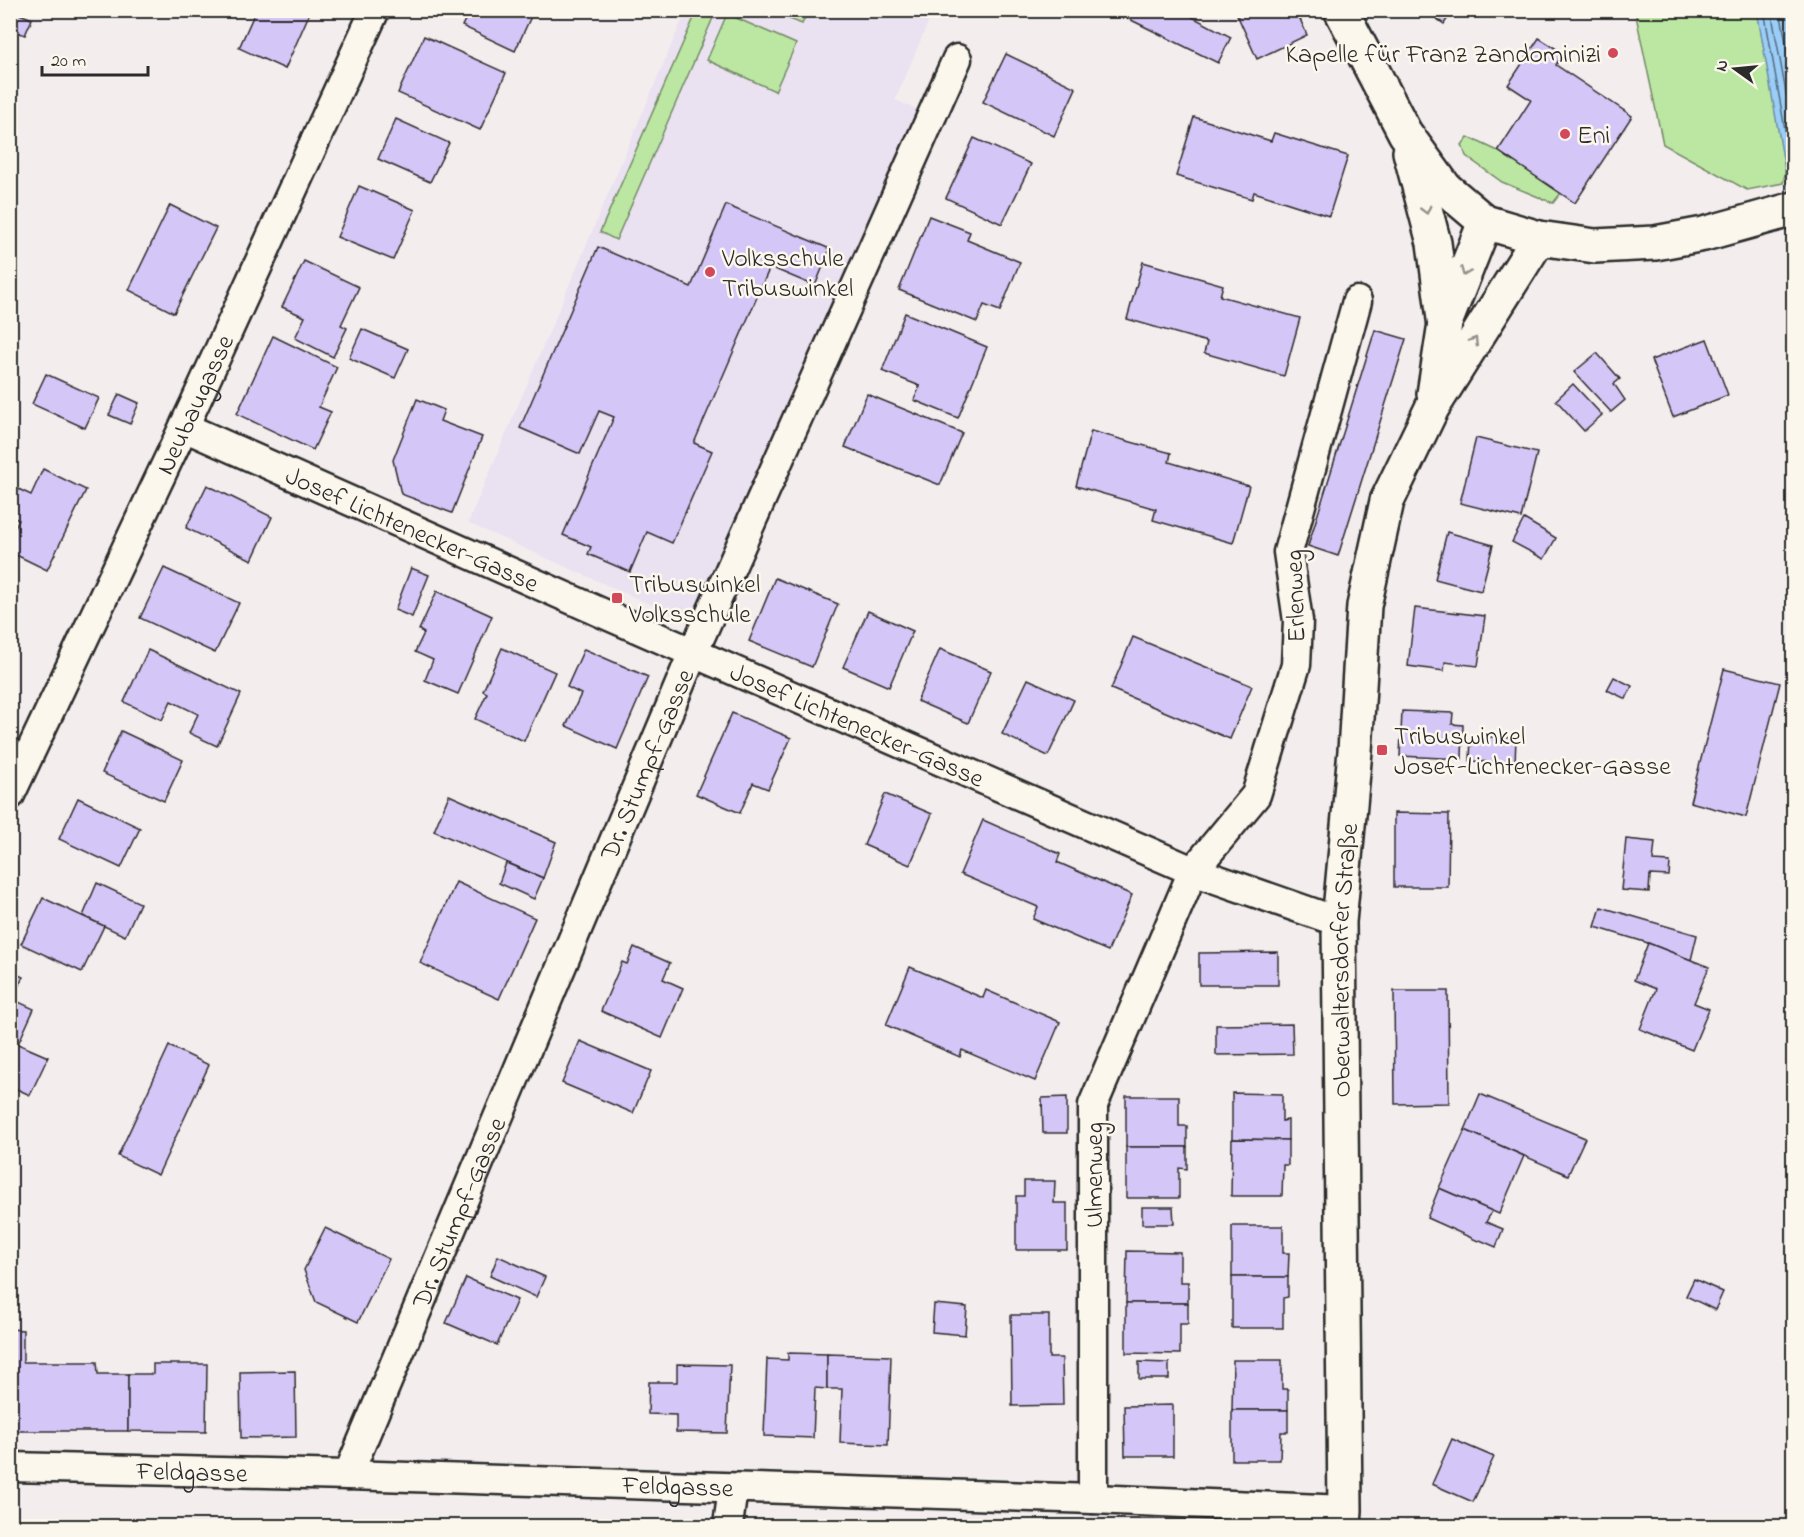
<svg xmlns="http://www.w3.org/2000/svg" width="1804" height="1537" viewBox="0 0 1804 1537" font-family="'Indie Flower',sans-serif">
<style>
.built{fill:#eae1f1}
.green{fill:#bce7a3;stroke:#748967;stroke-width:1.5}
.water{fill:#9acdf7;stroke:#6e8ca5;stroke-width:1.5}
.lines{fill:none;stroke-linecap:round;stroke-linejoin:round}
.shore{stroke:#576c7d;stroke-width:1.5}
.building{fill:#d5c6f8;stroke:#2b2b2b;stroke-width:1.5}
.minor-casing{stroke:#2b2b2b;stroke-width:33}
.tertiary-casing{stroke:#2b2b2b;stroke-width:38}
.minor{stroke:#fbf7ec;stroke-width:28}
.tertiary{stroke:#fbf7ec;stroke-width:33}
.oneway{stroke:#93918c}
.poi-dot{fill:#d1495b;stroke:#fbf7ec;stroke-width:2}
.labels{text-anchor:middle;stroke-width:5;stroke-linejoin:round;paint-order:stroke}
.poi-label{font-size:26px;fill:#2b2b2b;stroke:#fbf7ec;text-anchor:start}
.street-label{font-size:26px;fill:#2b2b2b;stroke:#fbf7ec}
</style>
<rect width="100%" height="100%" fill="#f3edee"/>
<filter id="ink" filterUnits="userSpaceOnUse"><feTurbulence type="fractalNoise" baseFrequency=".0167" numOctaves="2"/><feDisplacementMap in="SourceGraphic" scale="12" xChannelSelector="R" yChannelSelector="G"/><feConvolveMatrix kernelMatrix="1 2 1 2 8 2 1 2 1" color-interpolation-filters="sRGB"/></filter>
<g filter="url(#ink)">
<!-- built -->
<polygon class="built" points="686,11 933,11 895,100 918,110 690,622 468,523"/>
<!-- green -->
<g class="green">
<polygon points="697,11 716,11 616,240 600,232"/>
<polygon points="770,11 808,10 808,11 802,24"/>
<polygon points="1635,11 1793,11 1793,138 1783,183 1747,190 1663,144"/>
<polygon points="727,14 796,44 775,91 707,60"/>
<polygon points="1468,137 1498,151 1561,193 1553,203 1502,182 1466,156 1462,145"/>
</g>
<!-- water -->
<polygon class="water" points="1757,11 1793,11 1793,215"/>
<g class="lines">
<!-- shore -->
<g class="shore">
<polyline points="1764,10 1794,181"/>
<polyline points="1771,10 1794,137"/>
<polyline points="1780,10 1794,86"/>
</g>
</g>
<!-- building -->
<g class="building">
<polygon points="10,10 32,19 25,35 12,30 10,33"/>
<polygon points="256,10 311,10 285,69 239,48"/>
<polygon points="470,10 534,10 515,51 462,26"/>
<polygon points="1118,10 1179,10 1231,37 1218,63 1117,13"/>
<polygon points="1235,10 1296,10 1307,35 1257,59"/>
<polygon points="1424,10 1453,10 1444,24"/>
<polygon points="424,36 506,73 480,130 398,93"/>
<polygon points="1539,38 1563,53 1556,65 1632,116 1575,203 1498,151 1531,100 1508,85"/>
<polygon points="1006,54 1076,88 1054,136 983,102"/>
<polygon points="1194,117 1271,141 1274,133 1348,156 1329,216 1254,192 1252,199 1176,176"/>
<polygon points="396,119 449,143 430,182 378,159"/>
<polygon points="974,138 1031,164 1002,224 946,198"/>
<polygon points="359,186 415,210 393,260 337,237"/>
<polygon points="170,205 216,228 174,313 129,290"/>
<polygon points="726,205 830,249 815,286 770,267 694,443 712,451 672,543 647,532 630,572 588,554 591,547 563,535 614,417 599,411 580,454 520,428 598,247 691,287"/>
<polygon points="929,216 970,232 967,240 1020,262 1000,311 984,305 977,322 899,290"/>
<polygon points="304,261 359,287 341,325 347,328 333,357 295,338 305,317 282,307"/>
<polygon points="1143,262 1223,285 1220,296 1300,318 1284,376 1204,353 1207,342 1127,319"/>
<polygon points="905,313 987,347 958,418 914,400 920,386 882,371"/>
<polygon points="362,329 408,349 395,378 349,358"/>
<polygon points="1375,330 1406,339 1338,556 1308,546"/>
<polygon points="273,336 337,367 319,407 331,412 313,450 237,414"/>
<polygon points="1707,339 1728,395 1673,417 1651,360"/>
<polygon points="1597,353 1620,379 1614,384 1625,400 1611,412 1574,372"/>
<polygon points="46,374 99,398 85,428 32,404"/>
<polygon points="1573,384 1602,415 1584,431 1556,400"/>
<polygon points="119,394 139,403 130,424 109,415"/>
<polygon points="867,394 962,433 940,485 845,447"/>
<polygon points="417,399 444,410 440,421 482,437 452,513 401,494 393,460"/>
<polygon points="1091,431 1171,453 1169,462 1249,486 1233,543 1153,520 1156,509 1076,486"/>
<polygon points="1476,438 1537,453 1521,518 1460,503"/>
<polygon points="43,469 86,490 47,570 10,552 10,537 19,520 10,516 10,485 31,495"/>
<polygon points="207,485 272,517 252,560 186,528"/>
<polygon points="1524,519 1556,538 1544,559 1512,542"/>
<polygon points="1447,532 1493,545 1481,591 1435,579"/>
<polygon points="164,568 239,603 215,653 140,618"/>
<polygon points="411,568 429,575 412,617 395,610"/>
<polygon points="775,578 838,604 812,667 749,641"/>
<polygon points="437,591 492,616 458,694 425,680 433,660 415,652 424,633 419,630"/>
<polygon points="1415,608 1485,616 1478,666 1445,662 1444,671 1408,666"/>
<polygon points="868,611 913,631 889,687 843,667"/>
<polygon points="1133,637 1252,686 1230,739 1111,689"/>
<polygon points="502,648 555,672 524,741 475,719 487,693 483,691"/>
<polygon points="584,649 648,677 617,749 566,726 581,694 567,687"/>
<polygon points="940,649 991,671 968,723 917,701"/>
<polygon points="148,650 241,694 217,746 189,733 198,714 171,701 162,720 124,702"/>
<polygon points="1724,669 1780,683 1746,817 1690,802"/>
<polygon points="1614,677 1632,686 1626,699 1607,690"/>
<polygon points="1028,679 1074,700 1048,756 1002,734"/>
<polygon points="1402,711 1453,713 1452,724 1463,725 1462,759 1400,756"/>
<polygon points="732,713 791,738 768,789 753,783 740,813 696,794"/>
<polygon points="121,731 183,760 164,801 102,773"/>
<polygon points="1471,736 1516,738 1515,763 1470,761"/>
<polygon points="885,794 932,814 910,865 864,845"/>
<polygon points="449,795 556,842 543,878 434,831"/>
<polygon points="78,798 140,828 121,868 59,839"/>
<polygon points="1394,813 1449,814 1448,887 1394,887"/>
<polygon points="983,820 1060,854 1057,862 1132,895 1108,951 1033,919 1038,907 960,874"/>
<polygon points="1626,839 1655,842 1653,861 1670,862 1669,876 1650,875 1649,892 1621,890"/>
<polygon points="506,863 543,878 534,899 499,883"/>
<polygon points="456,882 535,918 499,999 420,963"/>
<polygon points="97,883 140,903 125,936 83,916"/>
<polygon points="43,898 104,926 82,972 21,944"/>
<polygon points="1601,907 1697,935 1691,960 1648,943 1595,927"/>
<polygon points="1648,943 1709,967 1694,1003 1709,1009 1692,1050 1640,1029 1656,989 1634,980"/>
<polygon points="634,947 670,963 663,979 683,988 662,1038 601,1011 622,962 627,964"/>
<polygon points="1278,952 1278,985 1199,985 1199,953"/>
<polygon points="910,967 983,998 986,990 1060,1022 1035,1081 962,1050 960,1057 886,1025"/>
<polygon points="10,971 23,977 12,999 34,1009 18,1044 48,1057 30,1095 10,1086"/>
<polygon points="1394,991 1448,991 1449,1103 1395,1104"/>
<polygon points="1292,1024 1293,1054 1216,1055 1216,1025"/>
<polygon points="580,1041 651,1071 633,1113 562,1083"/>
<polygon points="169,1046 209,1065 158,1175 118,1156"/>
<polygon points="1232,1093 1282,1094 1282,1121 1288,1120 1288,1140 1232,1139"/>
<polygon points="1480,1094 1585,1138 1568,1175 1465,1130"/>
<polygon points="1126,1096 1179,1096 1179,1126 1187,1126 1187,1147 1126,1147"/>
<polygon points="1067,1097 1067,1133 1043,1133 1042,1098"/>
<polygon points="1465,1130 1524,1156 1499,1214 1439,1188"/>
<polygon points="1232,1139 1288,1140 1288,1165 1283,1165 1282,1196 1231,1196"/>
<polygon points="1126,1147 1187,1147 1187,1169 1179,1168 1179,1198 1126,1198"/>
<polygon points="1024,1181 1055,1181 1054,1203 1067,1203 1067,1250 1016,1250 1016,1196 1024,1196"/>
<polygon points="1439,1188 1492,1211 1486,1222 1503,1229 1496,1247 1480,1240 1478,1241 1427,1218"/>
<polygon points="1142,1207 1173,1207 1174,1224 1142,1224"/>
<polygon points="1232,1226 1283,1226 1283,1253 1289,1253 1288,1277 1232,1277"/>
<polygon points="325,1228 389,1259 358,1322 316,1302 304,1270"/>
<polygon points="1127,1251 1180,1252 1180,1282 1188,1282 1188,1303 1126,1303"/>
<polygon points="498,1256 545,1277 536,1297 490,1276"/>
<polygon points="1232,1277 1288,1277 1288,1297 1283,1298 1283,1328 1232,1328"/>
<polygon points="466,1278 517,1300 497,1345 446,1323"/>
<polygon points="1694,1279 1723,1292 1715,1310 1686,1296"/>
<polygon points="1126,1303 1188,1303 1188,1324 1180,1324 1180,1354 1126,1353"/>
<polygon points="934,1304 967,1307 965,1335 932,1332"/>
<polygon points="1011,1315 1049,1315 1049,1358 1062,1358 1063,1405 1012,1406"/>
<polygon points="10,1329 23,1330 23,1362 97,1362 98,1374 128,1374 128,1431 10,1431"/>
<polygon points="788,1353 827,1354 827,1389 815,1388 813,1438 764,1436 767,1359 788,1360"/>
<polygon points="827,1354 891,1356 888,1445 840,1443 842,1389 827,1389"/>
<polygon points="1233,1360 1282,1360 1282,1389 1288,1389 1288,1410 1232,1410"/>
<polygon points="1139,1362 1169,1363 1169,1379 1139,1379"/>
<polygon points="153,1364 207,1364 206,1432 128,1431 128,1374 153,1374"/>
<polygon points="677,1364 730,1365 727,1433 676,1432 676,1415 648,1414 649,1382 677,1382"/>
<polygon points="295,1371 296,1437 241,1438 240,1372"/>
<polygon points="1173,1405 1173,1456 1125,1456 1124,1406"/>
<polygon points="1232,1410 1288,1410 1288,1432 1281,1432 1280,1460 1232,1460"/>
<polygon points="1452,1439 1494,1457 1473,1502 1432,1484"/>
<polygon points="1406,1522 1449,1526 1406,1526"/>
</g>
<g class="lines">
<defs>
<g id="minor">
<path id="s1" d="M184,427L609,616L1193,871L1339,922"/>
<path id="s2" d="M10,795L195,403L375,10"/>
<path id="s3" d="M10,1467L348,1475L1093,1499L1345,1510"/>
<path id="s4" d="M348,1475L693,653L957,59"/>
<polyline points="1093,1499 1093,1105 1193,871 1256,795 1296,665 1298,621 1288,552 1357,301"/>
<polyline points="728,1526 733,1488"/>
</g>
<g id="tertiary">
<polyline points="1341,10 1405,133 1445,188 1485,222 1539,238 1595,246 1655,243 1704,234 1794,209"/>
<polyline points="1410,152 1434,243 1444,319"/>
<polyline points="1434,394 1445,323 1485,222"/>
<path id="s5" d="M1344,1526L1345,1510L1339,922L1355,751L1364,606L1387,501L1432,408L1539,238"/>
</g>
</defs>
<!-- minor casing -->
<use href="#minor" class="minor-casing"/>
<!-- tertiary casing -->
<use href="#tertiary" class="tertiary-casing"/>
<!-- minor -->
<use href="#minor" class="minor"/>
<!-- tertiary -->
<use href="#tertiary" class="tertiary"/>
</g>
<!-- one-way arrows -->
<defs><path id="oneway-chevron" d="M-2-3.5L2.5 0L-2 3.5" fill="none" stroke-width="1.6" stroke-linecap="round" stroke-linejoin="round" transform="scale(1.5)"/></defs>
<g class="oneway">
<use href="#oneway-chevron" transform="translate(1426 210) rotate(75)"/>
<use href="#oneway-chevron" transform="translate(1465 272) rotate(112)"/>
<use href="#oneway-chevron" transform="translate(1474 341) rotate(-58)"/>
</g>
</g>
<!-- markers -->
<g class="poi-dot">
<circle cx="1613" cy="53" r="6"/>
<circle cx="1565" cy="134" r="6"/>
<circle cx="710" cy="272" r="6"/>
<rect x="611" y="592" width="12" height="12" rx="3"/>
<rect x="1376" y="744" width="12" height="12" rx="3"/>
</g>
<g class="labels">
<!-- poi labels -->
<g class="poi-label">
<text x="1601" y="62" text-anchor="end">Kapelle für Franz Zandominizi</text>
<text x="1577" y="143">Eni</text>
<text x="722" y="266">Volksschule<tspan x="722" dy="30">Tribuswinkel</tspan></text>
<text x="629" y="592">Tribuswinkel<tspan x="629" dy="30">Volksschule</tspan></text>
<text x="1394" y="744">Tribuswinkel<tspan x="1394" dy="30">Josef-Lichtenecker-Gasse</tspan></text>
</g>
<!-- street labels -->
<g class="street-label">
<text dy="9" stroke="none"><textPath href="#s2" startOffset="432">Neubaugasse</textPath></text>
<text dy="9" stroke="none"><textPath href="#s1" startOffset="250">Josef Lichtenecker-Gasse</textPath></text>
<text transform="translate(1294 596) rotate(-92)" y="9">Erlenweg</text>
<text dy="9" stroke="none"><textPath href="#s1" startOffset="736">Josef Lichtenecker-Gasse</textPath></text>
<text dy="9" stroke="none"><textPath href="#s4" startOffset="771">Dr. Stumpf-Gasse</textPath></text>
<text dy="9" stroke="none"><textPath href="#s5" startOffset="566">Oberwaltersdorfer Straße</textPath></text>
<text transform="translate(1093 1175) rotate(-90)" y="9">Ulmenweg</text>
<text dy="9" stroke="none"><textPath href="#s4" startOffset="285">Dr. Stumpf-Gasse</textPath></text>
<text dy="9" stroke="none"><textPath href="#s3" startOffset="182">Feldgasse</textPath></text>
<text dy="9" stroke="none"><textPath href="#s3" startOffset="668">Feldgasse</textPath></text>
</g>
</g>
<!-- margin -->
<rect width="1804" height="1537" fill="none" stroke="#fbf7ec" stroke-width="36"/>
<rect x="18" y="18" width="1768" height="1501" fill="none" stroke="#2b2b2b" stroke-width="2" filter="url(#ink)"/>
<!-- north arrow -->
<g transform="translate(1735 69) rotate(285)" stroke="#fbf7ec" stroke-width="4.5" paint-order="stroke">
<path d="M0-4.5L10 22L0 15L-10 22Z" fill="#2b2b2b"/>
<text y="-9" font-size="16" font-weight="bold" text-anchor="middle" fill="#2b2b2b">N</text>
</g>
<!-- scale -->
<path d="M42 66v9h106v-9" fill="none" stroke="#2b2b2b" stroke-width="3"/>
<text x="51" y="66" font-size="18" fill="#2b2b2b" stroke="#fbf7ec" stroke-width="4.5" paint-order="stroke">20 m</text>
</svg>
